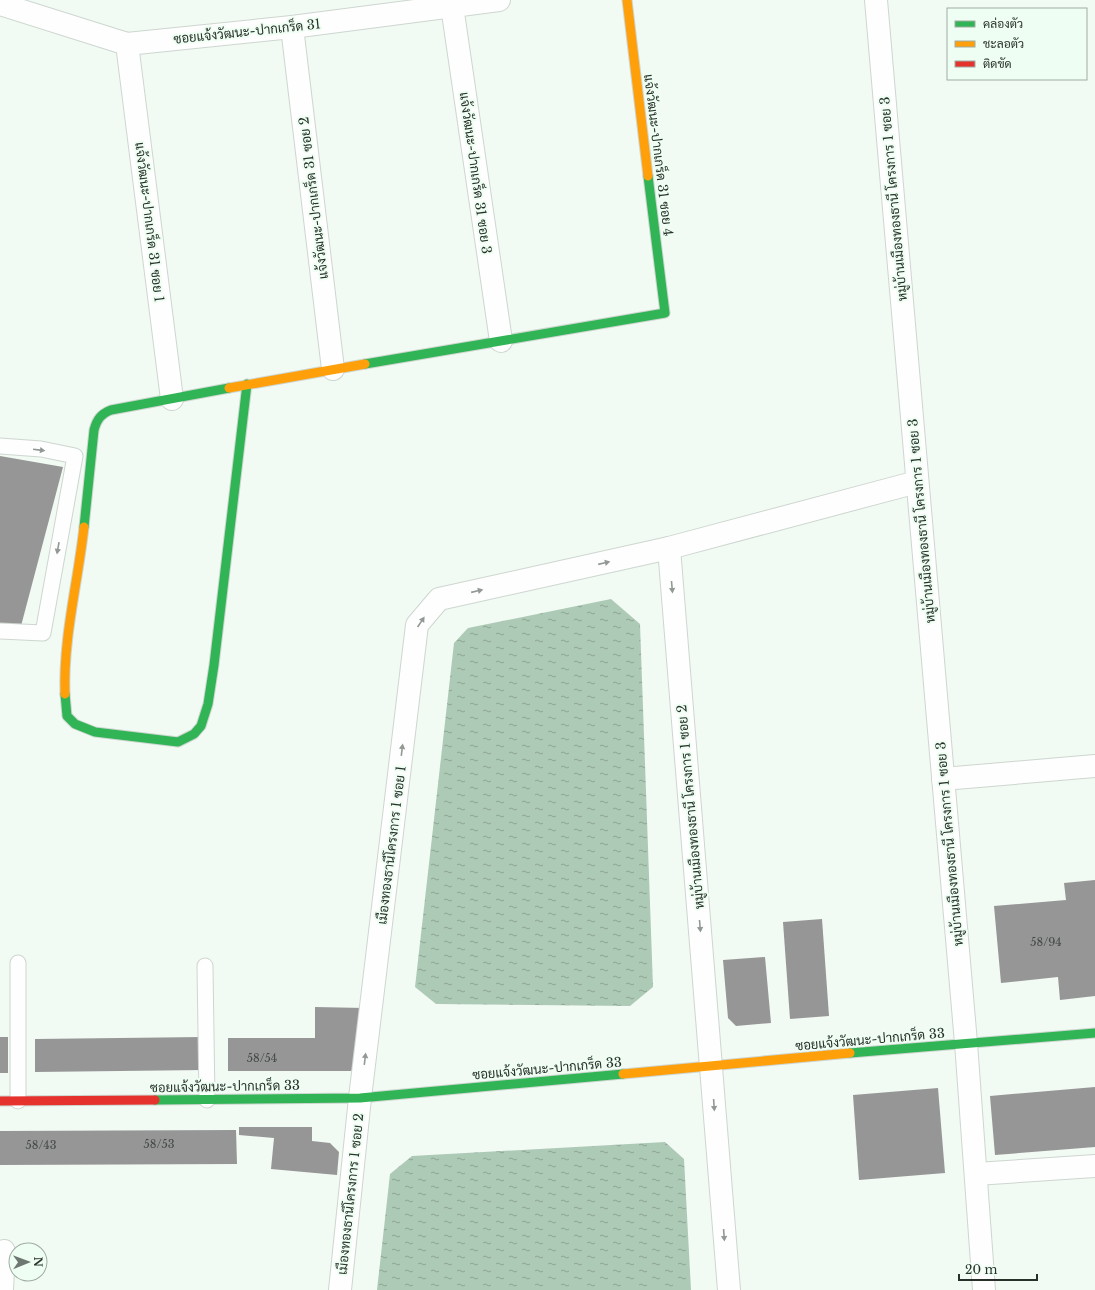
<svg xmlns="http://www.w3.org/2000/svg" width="1095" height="1290" viewBox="0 0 1095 1290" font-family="'Libre Baskerville',Sarabun,serif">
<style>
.water{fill:url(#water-ripples)}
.building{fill:#969696}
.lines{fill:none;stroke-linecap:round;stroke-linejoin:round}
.lane-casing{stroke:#ced6d0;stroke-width:17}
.street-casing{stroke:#ced6d0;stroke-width:24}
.fast-casing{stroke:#ced6d0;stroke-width:11}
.slow-casing{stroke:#ced6d0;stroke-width:11}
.jam-casing{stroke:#ced6d0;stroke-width:11}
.lane{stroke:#fdfefd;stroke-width:15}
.street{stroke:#fdfefd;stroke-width:22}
.fast{stroke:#30b455;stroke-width:9}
.slow{stroke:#ff9f0a;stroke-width:9}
.jam{stroke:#e5322d;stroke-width:9}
.oneway{fill:#929894}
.labels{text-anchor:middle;stroke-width:4;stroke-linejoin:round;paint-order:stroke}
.number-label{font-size:11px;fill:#434a45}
.street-label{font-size:13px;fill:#27312a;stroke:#effef3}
</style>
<defs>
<pattern id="water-ripples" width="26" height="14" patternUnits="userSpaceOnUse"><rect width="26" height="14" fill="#adcab6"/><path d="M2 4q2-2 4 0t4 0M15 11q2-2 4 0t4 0" fill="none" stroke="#8da594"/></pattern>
</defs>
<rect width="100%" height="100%" fill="#f2faf4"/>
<!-- water -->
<g class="water">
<polygon points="611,599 640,624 653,987 630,1006 436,1004 415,987 454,643 468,628"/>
<polygon points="665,1142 684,1159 691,1290 377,1290 390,1174 412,1156"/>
</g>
<!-- building -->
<g class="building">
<polygon points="0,456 63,467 21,626 0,623"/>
<polygon points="1095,880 1095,996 1060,1000 1058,977 1001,983 994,906 1066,900 1064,883"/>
<polygon points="822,919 829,1016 790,1019 783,922"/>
<polygon points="765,957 771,1023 736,1026 728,1018 723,960"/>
<polygon points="315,1007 364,1008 356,1067 351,1071 228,1071 228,1038 315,1038"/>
<rect x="0" y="1037" width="8" height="36"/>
<polygon points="203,1037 204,1070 35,1072 35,1039"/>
<polygon points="1095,1087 1095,1147 995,1155 990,1096"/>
<polygon points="938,1088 945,1173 859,1180 853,1095"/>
<polygon points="239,1127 312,1127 312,1141 330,1143 339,1152 337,1175 271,1169 274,1138 239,1135"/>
<polygon points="236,1130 237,1164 0,1165 0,1131"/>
</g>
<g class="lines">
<defs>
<g id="lane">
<polyline points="0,446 41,449 75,456 43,633 0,631"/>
<polyline points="205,966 207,1100"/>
<polyline points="18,1101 18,963"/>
</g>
<g id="street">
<polyline points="876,0 966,1043 984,1290"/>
<polyline points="0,4 127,44 292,27 499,0"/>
<polyline points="452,6 501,341"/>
<polyline points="292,27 333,369"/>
<polyline points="127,44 172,399"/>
<polyline points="669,548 729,1290"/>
<polyline points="943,779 1095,766"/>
<polyline points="976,1174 1095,1166"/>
<polyline points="2,1290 4,1251"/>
<polyline points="340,1290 360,1098 417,625 439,599 669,548 917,482"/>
</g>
<g id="fast">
<polyline points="365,364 665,313 648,176"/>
<path d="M84,527L94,430C97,419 101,414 111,410L229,388"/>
<polyline points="65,694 67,716 75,724 95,732 178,742 194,734 201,726 208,704 214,665 247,384"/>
<polyline points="850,1053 1095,1033"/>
<polyline points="155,1100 360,1098 623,1074"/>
</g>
<g id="slow">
<polyline points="627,0 648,176"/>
<polyline points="229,388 365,364"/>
<path d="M65,694C63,638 78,582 84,527"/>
<polyline points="623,1074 850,1053"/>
</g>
<polyline id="jam" points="0,1101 155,1100"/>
</defs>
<!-- lane casing -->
<use href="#lane" class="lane-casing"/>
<!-- street casing -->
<use href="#street" class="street-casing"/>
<!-- fast casing -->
<use href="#fast" class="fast-casing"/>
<!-- slow casing -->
<use href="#slow" class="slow-casing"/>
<!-- jam casing -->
<use href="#jam" class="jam-casing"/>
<!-- lane -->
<use href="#lane" class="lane"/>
<!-- street -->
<use href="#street" class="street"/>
<!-- fast -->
<use href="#fast" class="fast"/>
<!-- slow -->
<use href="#slow" class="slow"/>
<!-- jam -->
<use href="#jam" class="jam"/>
</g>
<!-- one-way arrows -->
<defs><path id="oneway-solid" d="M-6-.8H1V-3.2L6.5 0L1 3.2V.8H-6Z"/></defs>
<g class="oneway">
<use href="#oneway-solid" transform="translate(39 450) rotate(7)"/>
<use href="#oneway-solid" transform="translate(58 548) rotate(100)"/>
<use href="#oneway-solid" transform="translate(604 563) rotate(-13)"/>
<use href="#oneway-solid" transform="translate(672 587) rotate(85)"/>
<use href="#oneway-solid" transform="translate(477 591) rotate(-13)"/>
<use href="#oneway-solid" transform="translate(421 622) rotate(-56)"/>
<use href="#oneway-solid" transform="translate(402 750) rotate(-83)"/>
<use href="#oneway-solid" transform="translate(700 926) rotate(85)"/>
<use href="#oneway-solid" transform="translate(365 1059) rotate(-83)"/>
<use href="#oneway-solid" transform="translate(714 1105) rotate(86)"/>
<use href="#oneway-solid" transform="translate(724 1235) rotate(86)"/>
</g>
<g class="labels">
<!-- number labels -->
<g class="number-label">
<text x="1046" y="946">58/94</text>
<text x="262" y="1062">58/54</text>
<text x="159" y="1148">58/53</text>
<text x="41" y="1149">58/43</text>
</g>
<!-- street labels -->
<g class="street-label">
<text transform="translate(247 31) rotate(-6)" y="5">ซอยแจ้งวัฒนะ-ปากเกร็ด 31</text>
<text transform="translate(659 155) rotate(83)" y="5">แจ้งวัฒนะ-ปากเกร็ด 31 ซอย 4</text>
<text transform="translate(476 173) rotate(82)" y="5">แจ้งวัฒนะ-ปากเกร็ด 31 ซอย 3</text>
<text transform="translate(313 198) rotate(-97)" y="5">แจ้งวัฒนะ-ปากเกร็ด 31 ซอย 2</text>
<text transform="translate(893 199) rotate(-95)" y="5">หมู่บ้านเมืองทองธานี โครงการ 1 ซอย 3</text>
<text transform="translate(150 222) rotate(83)" y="5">แจ้งวัฒนะ-ปากเกร็ด 31 ซอย 1</text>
<text transform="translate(921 521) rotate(-95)" y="5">หมู่บ้านเมืองทองธานี โครงการ 1 ซอย 3</text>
<text transform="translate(690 807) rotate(-95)" y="5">หมู่บ้านเมืองทองธานี โครงการ 1 ซอย 2</text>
<text transform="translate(949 844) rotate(-95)" y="5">หมู่บ้านเมืองทองธานี โครงการ 1 ซอย 3</text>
<text transform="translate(391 845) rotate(-83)" y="5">เมืองทองธานีโครงการ 1 ซอย 1</text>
<text transform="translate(870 1039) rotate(-5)" y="5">ซอยแจ้งวัฒนะ-ปากเกร็ด 33</text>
<text transform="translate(547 1068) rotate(-5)" y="5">ซอยแจ้งวัฒนะ-ปากเกร็ด 33</text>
<text transform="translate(225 1086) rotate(-1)" y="5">ซอยแจ้งวัฒนะ-ปากเกร็ด 33</text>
<text transform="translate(350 1194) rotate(-84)" y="5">เมืองทองธานีโครงการ 1 ซอย 2</text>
</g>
</g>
<!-- legend -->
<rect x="947" y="8" width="140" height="72" fill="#effef3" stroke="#9faca3"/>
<rect x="955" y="21" width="20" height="6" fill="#30b455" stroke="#9faca3"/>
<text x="983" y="28" font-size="12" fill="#27312a">คล่องตัว</text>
<rect x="955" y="41" width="20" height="6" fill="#ff9f0a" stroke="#9faca3"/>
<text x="983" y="48" font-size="12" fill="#27312a">ชะลอตัว</text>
<rect x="955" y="61" width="20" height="6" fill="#e5322d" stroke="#9faca3"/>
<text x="983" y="68" font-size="12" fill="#27312a">ติดขัด</text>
<!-- north arrow -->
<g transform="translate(28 1262) rotate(89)"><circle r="19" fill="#effef3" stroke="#9faca3"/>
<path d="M0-3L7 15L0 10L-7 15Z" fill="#6e7771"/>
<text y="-6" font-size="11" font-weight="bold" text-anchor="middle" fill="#27312a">N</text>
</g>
<!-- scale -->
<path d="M959 1274v6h78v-6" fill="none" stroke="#27312a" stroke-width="2"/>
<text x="965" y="1274" font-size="12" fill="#27312a" stroke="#effef3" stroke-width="3" paint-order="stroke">20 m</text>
</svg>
